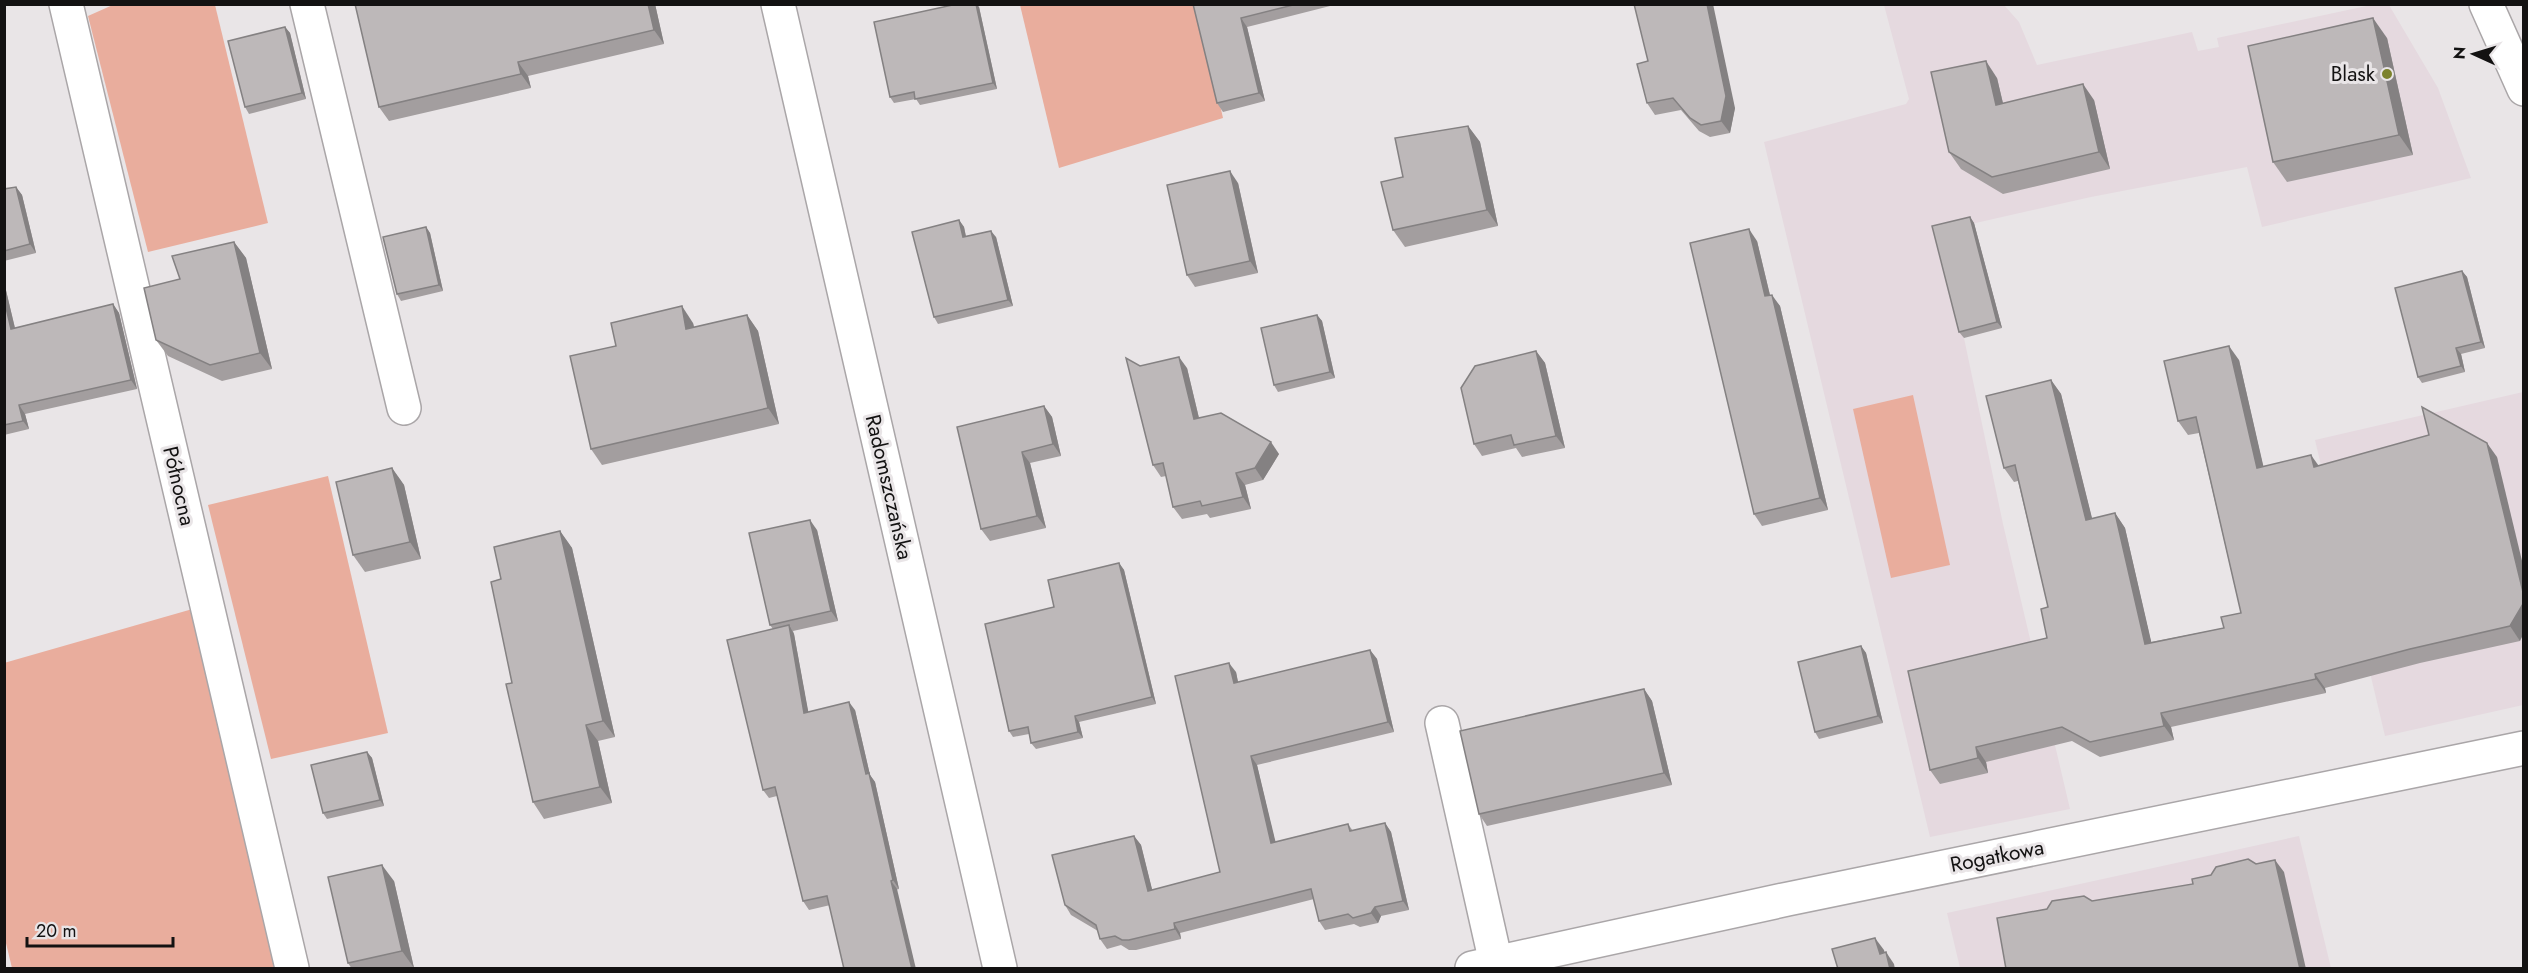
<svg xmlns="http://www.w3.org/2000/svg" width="2528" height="973" viewBox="0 0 2528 973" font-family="Jost,sans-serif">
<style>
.built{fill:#e5d9df}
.green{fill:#e9ad9d}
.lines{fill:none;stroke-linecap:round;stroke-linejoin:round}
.minor-casing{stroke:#aaa6a8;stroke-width:36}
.minor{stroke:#fff;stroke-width:33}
.wall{fill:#a39e9f}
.shaded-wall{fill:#848182}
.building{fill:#bdb8b9;stroke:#848182;stroke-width:1.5}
.poi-dot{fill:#7c822c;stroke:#e9e5e7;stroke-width:2}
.labels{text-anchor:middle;stroke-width:6;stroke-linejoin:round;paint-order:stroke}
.poi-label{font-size:21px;fill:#131212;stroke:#e9e5e7;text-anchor:end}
.street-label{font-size:21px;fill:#131212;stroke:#e9e5e7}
</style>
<rect width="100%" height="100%" fill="#e9e5e7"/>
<!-- built -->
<g class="built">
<polygon points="1884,5 2004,5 2019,22 2037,65 2192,32 2198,51 2219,47 2217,38 2371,5 2389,5 2438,88 2471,178 2262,227 2247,167 2091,197 1936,232 1964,338 2003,524 2070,809 1930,837 1764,142 1906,104 1909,99"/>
<polygon points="2523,392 2523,705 2385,736 2315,440"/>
<polygon points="2299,836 2331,968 1960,968 1947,913"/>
</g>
<!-- green -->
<g class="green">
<polygon points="115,4 215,5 268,223 148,252 88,16"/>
<polygon points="1020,5 1197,5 1223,118 1059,168"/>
<polygon points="1913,395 1950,565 1891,578 1853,409"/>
<polygon points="328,476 388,733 271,759 208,505"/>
<polygon points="196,608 274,968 12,968 4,935 4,663"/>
</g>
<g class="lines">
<defs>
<g id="minor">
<polyline points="66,4 292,968"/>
<polyline points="307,4 404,408"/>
<polyline points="778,4 1000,968"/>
<polyline points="2486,4 2524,89"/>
<polyline points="1442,723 1496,963"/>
<polyline points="1472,968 1788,899 2524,748"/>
</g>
</defs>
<!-- minor casing -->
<use href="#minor" class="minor-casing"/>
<!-- minor -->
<use href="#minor" class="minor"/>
</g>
<!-- wall -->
<g class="wall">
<polygon points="355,4 655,4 664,44 528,76 531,88 389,121 379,107"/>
<polygon points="1193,4 1338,4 1247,27 1265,101 1223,112 1217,103"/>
<polygon points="979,7 997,89 920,105 916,99 894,103 890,97"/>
<polygon points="285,27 290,33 306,99 249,114 245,107"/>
<polygon points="2387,38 2413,155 2287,182 2273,162"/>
<polygon points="1637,64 1735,108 1730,133 1710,137 1699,131 1681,110 1655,115 1647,103"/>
<polygon points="1997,78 2003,103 2094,100 2110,169 2003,194 1961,169 1949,152"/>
<polygon points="1468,126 1480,142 1498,226 1405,247 1393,230 1403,177"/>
<polygon points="1238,183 1258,273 1195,287 1187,275"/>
<polygon points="16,187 22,195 36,253 4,261 4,189"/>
<polygon points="1970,217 1974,223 2002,328 1964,338 1959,332"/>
<polygon points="959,220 964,227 966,236 996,237 1013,306 938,324 934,317"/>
<polygon points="426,227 430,233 443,291 401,301 397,294"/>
<polygon points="1757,241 1770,295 1780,306 1828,510 1762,526 1754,514"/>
<polygon points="234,242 246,258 272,369 222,381 168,356 156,340 180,279"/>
<polygon points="2462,271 2467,277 2485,348 2461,354 2465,372 2422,383 2418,377"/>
<polygon points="4,282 15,328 113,304 119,313 137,389 25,414 29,429 4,435"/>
<polygon points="747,315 758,331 779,424 602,465 591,449 616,346 693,323 694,327"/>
<polygon points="1317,315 1322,321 1335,378 1278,392 1274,385"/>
<polygon points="1536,351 1545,363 1565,448 1522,457 1516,448 1482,456 1474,444"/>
<polygon points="2239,360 2263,466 2318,465 2497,457 2520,641 2420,663 2325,688 2326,693 2171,727 2174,740 2100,757 2072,741 1986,762 1988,773 1940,784 1930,770 2047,638 2048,607 2018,481 2014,482 2004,468 2051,380 2061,394 2092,519 2115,513 2125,528 2151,642 2224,628 2241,613 2199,433 2188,435 2178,421"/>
<polygon points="1140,366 1187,368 1199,418 1279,454 1263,480 1245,485 1251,509 1210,518 1207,514 1182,519 1173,507 1166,476 1161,477 1153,465"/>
<polygon points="1044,406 1052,417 1061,456 1030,463 1046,528 990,541 981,529"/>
<polygon points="392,468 404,485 421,559 365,572 353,555"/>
<polygon points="817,530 838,621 793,631 794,634 808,712 855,710 870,775 875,782 899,889 809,910 803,901 777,796 769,798 763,790 773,629 770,625"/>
<polygon points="560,531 572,548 615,737 598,741 612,803 544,819 533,802 512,683 501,579"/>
<polygon points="1119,563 1124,570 1156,704 1079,722 1083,738 1036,749 1031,743 1029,734 1013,737 1009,731 1054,607"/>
<polygon points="1861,646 1866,653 1883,723 1819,739 1815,732"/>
<polygon points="1370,650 1377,659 1394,732 1257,765 1275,842 1348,824 1353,831 1385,823 1391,832 1409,910 1381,916 1378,923 1360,927 1354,924 1325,930 1319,921 1314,899 1180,933 1181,939 1136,950 1129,950 1121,945 1107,949 1100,939 1098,931 1071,915 1065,905 1134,836 1141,845 1152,890 1220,872 1236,672 1238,682"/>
<polygon points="1644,689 1652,701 1672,785 1487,826 1479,814"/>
<polygon points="367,752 372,758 384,806 327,819 323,813"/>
<polygon points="394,881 414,968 352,969 348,963"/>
</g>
<!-- shaded-wall -->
<g class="shaded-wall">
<polygon points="648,4 655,4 664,44 654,30"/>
<polygon points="976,4 977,4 979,7 997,89 993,83"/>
<polygon points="1707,4 1713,4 1735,108 1730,133 1721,121"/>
<polygon points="1241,18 1247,27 1265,101 1259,93"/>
<polygon points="2373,18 2387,38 2413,155 2399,135"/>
<polygon points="285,27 290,33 306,99 302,93"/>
<polygon points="1986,61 1997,78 2007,121 1996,105"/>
<polygon points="518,62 528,76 531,88 521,74"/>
<polygon points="2083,84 2094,100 2110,169 2099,152"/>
<polygon points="1468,126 1480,142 1498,226 1487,210"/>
<polygon points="1230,171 1238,183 1258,273 1250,261"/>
<polygon points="16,187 22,195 36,253 30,244"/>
<polygon points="1970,217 1974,223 2002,328 1997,322"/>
<polygon points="959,220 964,227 967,243 963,237"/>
<polygon points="426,227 430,233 443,291 439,285"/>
<polygon points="1749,229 1757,241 1773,308 1765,296"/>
<polygon points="991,231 996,237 1013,306 1008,300"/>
<polygon points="234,242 246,258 272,369 260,353"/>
<polygon points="2462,271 2467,277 2485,348 2481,342"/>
<polygon points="4,282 17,337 11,329 4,299"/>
<polygon points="1772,295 1780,306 1828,510 1820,498"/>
<polygon points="113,304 119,313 137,389 131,380"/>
<polygon points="682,306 693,323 698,345 686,329"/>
<polygon points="747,315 758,331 779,424 768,408"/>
<polygon points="1317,315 1322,321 1335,378 1330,372"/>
<polygon points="2229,346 2239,360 2267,482 2257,468"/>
<polygon points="2456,348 2461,354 2465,372 2461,366"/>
<polygon points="1536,351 1545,363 1565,448 1556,436"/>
<polygon points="1179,357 1187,368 1202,431 1194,419"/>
<polygon points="2051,380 2061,394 2096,534 2086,520"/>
<polygon points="19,405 25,414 29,429 23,421"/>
<polygon points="1044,406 1052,417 1061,456 1053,444"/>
<polygon points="1271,442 1279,454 1263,480 1255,468"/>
<polygon points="2487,443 2497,457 2523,565 2523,592"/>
<polygon points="1022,452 1030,463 1046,528 1037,516"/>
<polygon points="2311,455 2321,469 2314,467"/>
<polygon points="392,468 404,485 421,559 410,542"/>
<polygon points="1236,473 1245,485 1251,509 1243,497"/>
<polygon points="2115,513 2125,528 2155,658 2145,644"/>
<polygon points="810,520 817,530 838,621 831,611"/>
<polygon points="560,531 572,548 615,737 603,721"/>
<polygon points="1119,563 1124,570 1156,704 1152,697"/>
<polygon points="2523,604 2523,635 2520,641 2510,626"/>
<polygon points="789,625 794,634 810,721 804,713"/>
<polygon points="1861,646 1866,653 1883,723 1878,716"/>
<polygon points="1370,650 1377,659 1394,732 1388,722"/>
<polygon points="1229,663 1236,672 1240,692 1234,683"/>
<polygon points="2315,674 2325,688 2326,693 2316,679"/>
<polygon points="1644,689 1652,701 1672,785 1664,773"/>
<polygon points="849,702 855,710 870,775 875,782 899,889 893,880"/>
<polygon points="2161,713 2171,727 2174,740 2164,726"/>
<polygon points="1075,716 1079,722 1083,738 1078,732"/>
<polygon points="586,725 598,741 612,803 600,787"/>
<polygon points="1976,747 1986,762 1988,773 1978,758"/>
<polygon points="367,752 372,758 384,806 380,800"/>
<polygon points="1251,756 1257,765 1278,852 1271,843"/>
<polygon points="1385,823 1391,832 1409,910 1403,901"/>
<polygon points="1134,836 1141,845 1155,901 1148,891"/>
<polygon points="2275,860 2284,872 2306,969 2300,969"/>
<polygon points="382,865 394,881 414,968 402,951"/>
<polygon points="891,881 897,889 916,969 912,969"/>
<polygon points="1375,907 1381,916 1378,923 1371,913"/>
<polygon points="1174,923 1180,933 1181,939 1175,929"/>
<polygon points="1875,938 1884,950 1888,966 1880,954"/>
<polygon points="1886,952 1894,964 1895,969 1890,969"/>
</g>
<!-- building -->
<g class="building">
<polygon points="355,4 648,4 654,30 518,62 521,74 379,107"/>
<polygon points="957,4 976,4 993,83 915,99 914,92 890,97 874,22"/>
<polygon points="1193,4 1297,4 1241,18 1259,93 1217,103"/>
<polygon points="1634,4 1707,4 1726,96 1721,121 1701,125 1690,118 1673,98 1647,103 1637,64 1648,61"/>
<polygon points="2373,18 2399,135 2273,162 2248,46"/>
<polygon points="285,27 302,93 245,107 228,41"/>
<polygon points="1986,61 1996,105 2083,84 2099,152 1992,177 1949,152 1931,72"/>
<polygon points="1468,126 1487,210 1393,230 1381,182 1403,177 1395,138"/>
<polygon points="1230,171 1250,261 1187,275 1167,185"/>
<polygon points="16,187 30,244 4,251 4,189"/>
<polygon points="1970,217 1997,322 1959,332 1932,226"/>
<polygon points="959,220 963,237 991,231 1008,300 934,317 912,232"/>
<polygon points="426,227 439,285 397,294 383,237"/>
<polygon points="1749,229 1765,296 1772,295 1820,498 1754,514 1690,243"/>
<polygon points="234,242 260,353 210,365 156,340 144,288 180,279 172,256"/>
<polygon points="2462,271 2481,342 2456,348 2461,366 2418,377 2395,288"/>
<polygon points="4,299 11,329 113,304 131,380 19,405 23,421 4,425"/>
<polygon points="682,306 686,329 747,315 768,408 591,449 570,356 616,346 611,323"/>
<polygon points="1317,315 1330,372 1274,385 1261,328"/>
<polygon points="2229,346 2257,468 2311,455 2314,467 2429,435 2422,407 2487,443 2523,592 2523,604 2510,626 2410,649 2315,674 2316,679 2161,713 2164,726 2090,742 2062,727 1976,747 1978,758 1930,770 1908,671 2047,638 2041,609 2048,607 2015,465 2004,468 1986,396 2051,380 2086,520 2115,513 2145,644 2224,628 2221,617 2241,613 2196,417 2178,421 2164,361"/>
<polygon points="1536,351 1556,436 1514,445 1511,435 1474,444 1461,388 1475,366"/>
<polygon points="1179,357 1194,419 1221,413 1271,442 1255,468 1236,473 1243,497 1202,506 1200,501 1173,507 1163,463 1153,465 1126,358 1140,366"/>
<polygon points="1044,406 1053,444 1022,452 1037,516 981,529 957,427"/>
<polygon points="392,468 410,542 353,555 336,482"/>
<polygon points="810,520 831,611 770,625 749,533"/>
<polygon points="560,531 603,721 586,725 600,787 533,802 506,684 512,683 491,582 501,579 494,547"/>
<polygon points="1119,563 1152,697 1075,716 1078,732 1031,743 1028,727 1009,731 985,624 1054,607 1048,580"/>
<polygon points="789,625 804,713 849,702 866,774 869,773 893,880 891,881 912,969 844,969 827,896 803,901 775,787 763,790 727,640"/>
<polygon points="1861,646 1878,716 1815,732 1798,662"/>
<polygon points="1370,650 1388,722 1251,756 1271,843 1348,824 1350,831 1385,823 1403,901 1375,907 1371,913 1353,918 1348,914 1319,921 1311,889 1174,923 1175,929 1129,940 1122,940 1115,936 1100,939 1096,925 1065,905 1052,855 1134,836 1148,891 1220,872 1175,676 1229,663 1234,683"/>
<polygon points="1644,689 1664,773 1479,814 1460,731"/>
<polygon points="367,752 380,800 323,813 311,765"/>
<polygon points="2248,859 2256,864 2275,860 2300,969 2006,969 1997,918 2047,909 2052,901 2084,896 2092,901 2193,884 2192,879 2211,875 2216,867"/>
<polygon points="382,865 402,951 348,963 328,877"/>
<polygon points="1875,938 1880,954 1886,952 1890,969 1838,969 1832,949"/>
</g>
<!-- markers -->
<circle class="poi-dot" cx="2387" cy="74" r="6"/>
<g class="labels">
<!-- poi labels -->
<g class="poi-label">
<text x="2375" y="81">Blask</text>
</g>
<!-- street labels -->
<g class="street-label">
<text transform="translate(179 486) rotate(77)" y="7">Północna</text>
<text transform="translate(889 487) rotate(77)" y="7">Radomszczańska</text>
<text transform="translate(1997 856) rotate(-11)" y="7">Rogatkowa</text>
</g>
</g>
<!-- border -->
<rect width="2528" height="973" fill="none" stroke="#131212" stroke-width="12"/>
<!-- north arrow -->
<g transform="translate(2474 54) rotate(274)" stroke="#e9e5e7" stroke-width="4.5" paint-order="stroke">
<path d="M0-4.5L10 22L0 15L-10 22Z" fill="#131212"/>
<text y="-9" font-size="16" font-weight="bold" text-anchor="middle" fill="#131212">N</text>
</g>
<!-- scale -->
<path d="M27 937v9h146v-9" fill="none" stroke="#131212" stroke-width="3"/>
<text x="36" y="937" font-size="18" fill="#131212" stroke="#e9e5e7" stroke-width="4.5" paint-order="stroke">20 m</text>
</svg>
